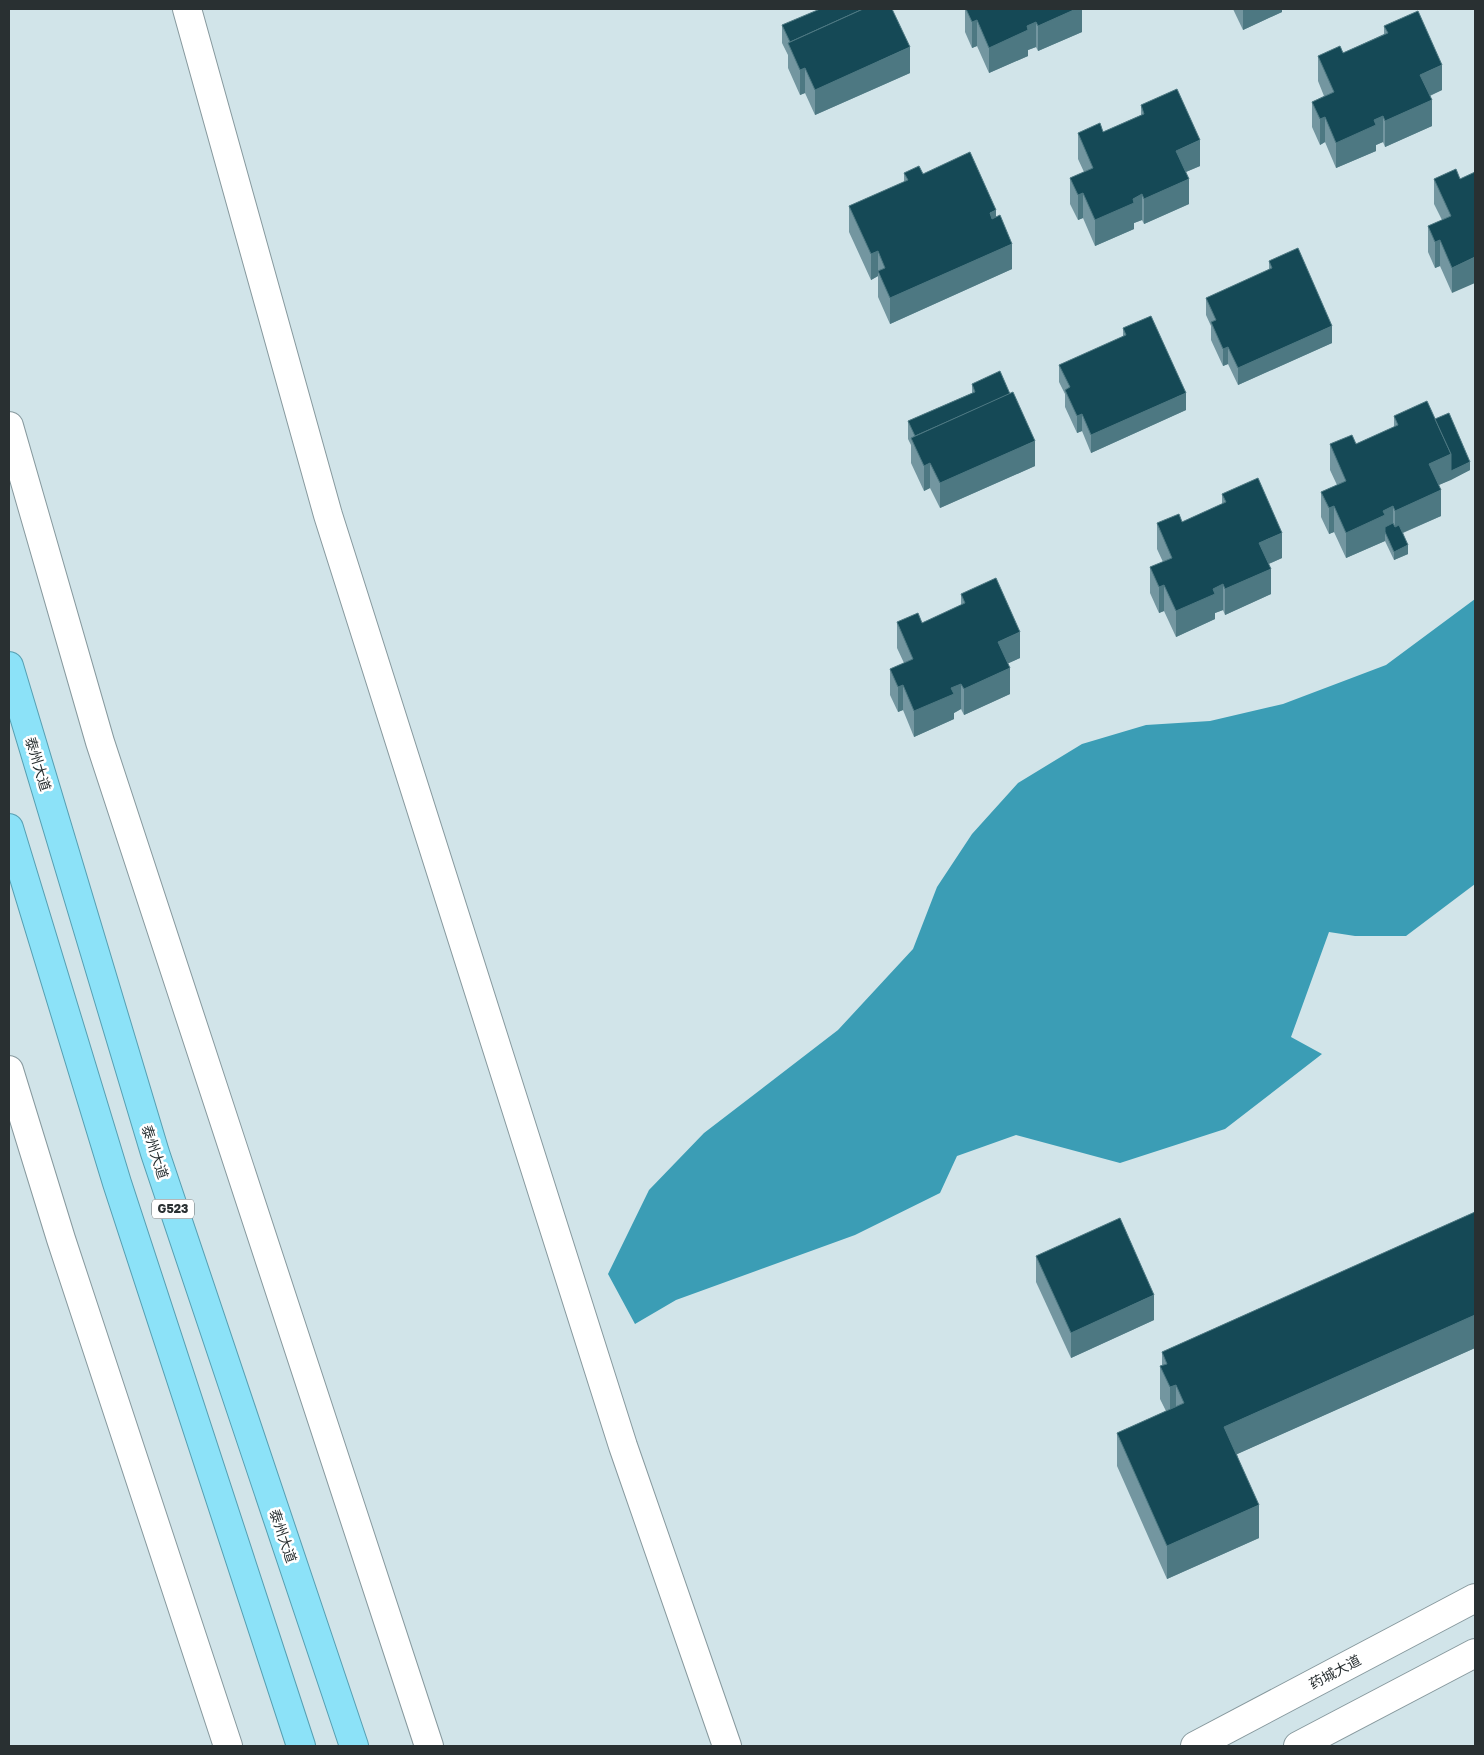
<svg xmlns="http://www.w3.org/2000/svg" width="1484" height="1755" viewBox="0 0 1484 1755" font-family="'Golos Text','Noto Sans SC',sans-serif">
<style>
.water{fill:#3b9db5}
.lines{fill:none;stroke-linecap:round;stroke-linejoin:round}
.minor-casing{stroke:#87999e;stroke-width:30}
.tertiary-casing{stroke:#87999e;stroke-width:30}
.secondary-casing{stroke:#87999e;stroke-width:30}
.trunk-casing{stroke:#569fb2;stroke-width:30}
.minor{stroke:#fff;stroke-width:28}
.tertiary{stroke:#fff;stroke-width:28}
.secondary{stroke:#fff;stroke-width:28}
.trunk{stroke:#8ce2f8;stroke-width:28}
.wall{fill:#7396a0}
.shaded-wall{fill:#4d7882}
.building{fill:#154956;stroke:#4d7882}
.labels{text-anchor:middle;stroke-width:5;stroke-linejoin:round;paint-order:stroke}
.shield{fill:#fff;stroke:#696e70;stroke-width:1}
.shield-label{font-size:12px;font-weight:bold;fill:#293032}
.street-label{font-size:14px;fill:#293032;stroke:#fff}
</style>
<rect width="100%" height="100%" fill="#d1e4e9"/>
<!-- water -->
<polygon class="water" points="1475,599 1475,884 1406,936 1355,936 1329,932 1291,1037 1322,1054 1225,1129 1120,1163 1016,1135 957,1156 940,1193 855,1235 676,1300 635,1324 608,1274 649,1190 704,1133 838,1030 913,949 937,887 972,834 1018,783 1082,744 1146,725 1210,721 1283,704 1386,665"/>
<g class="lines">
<defs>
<g id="minor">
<polyline points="9,426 100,742 429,1746"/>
<polyline points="9,1070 61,1239 228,1746"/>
</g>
<polyline id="tertiary" points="187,9 328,515 623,1446 727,1746"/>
<g id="secondary">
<polyline points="1195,1746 1475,1598"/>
<polyline points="1298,1746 1475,1653"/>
</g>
<g id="trunk">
<polyline points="9,666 155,1153 354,1746"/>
<polyline points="9,828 117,1183 301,1746"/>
</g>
</defs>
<!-- minor casing -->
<use href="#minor" class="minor-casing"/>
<!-- tertiary casing -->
<use href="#tertiary" class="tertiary-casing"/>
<!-- secondary casing -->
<use href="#secondary" class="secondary-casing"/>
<!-- trunk casing -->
<use href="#trunk" class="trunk-casing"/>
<!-- minor -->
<use href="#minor" class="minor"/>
<!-- tertiary -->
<use href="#tertiary" class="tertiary"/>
<!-- secondary -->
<use href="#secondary" class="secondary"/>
<!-- trunk -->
<use href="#trunk" class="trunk"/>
</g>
<!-- wall -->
<g class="wall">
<polygon points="965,9 1082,9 1082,32 1038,51 1036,47 1028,50 1028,56 989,73 977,46 972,48 965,32"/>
<polygon points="1233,9 1282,9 1282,12 1243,30"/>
<polygon points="782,25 910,73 815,115 805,93 800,95 788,68 788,55 782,43"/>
<polygon points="1384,26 1442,90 1430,96 1432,126 1385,147 1383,142 1376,145 1376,151 1336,168 1325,142 1320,145 1312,127 1312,102 1324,96 1318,81 1318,56 1343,53 1384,34"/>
<polygon points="1141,105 1200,166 1186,172 1189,204 1144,224 1142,220 1134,223 1134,229 1095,246 1083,218 1078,220 1070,204 1070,178 1084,172 1078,159 1078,133 1103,132 1141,115"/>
<polygon points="1456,169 1452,293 1440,266 1435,268 1428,252 1428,226 1442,220 1434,204 1434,179"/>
<polygon points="904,173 923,174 996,217 1012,269 890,324 878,297 878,276 871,280 849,232 849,206 904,182"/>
<polygon points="1269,261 1332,343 1238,385 1228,364 1223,366 1211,340 1211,326 1206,315 1206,298 1269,270"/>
<polygon points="1123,328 1186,410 1091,453 1082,431 1077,433 1065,407 1065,394 1059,382 1059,365 1123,337"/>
<polygon points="972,384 1035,466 940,508 930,488 924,491 911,463 911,445 908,439 908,421 972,393"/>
<polygon points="1394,416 1435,419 1470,470 1439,485 1441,516 1403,533 1408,554 1394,560 1385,541 1346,558 1334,532 1329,534 1321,517 1321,492 1337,485 1330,470 1330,444 1356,444 1394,427"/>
<polygon points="1222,494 1282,558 1269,564 1271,594 1225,615 1223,610 1215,613 1215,619 1176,637 1164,611 1159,613 1150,593 1150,567 1163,562 1157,549 1157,523 1182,522 1222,504"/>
<polygon points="961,594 1020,658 1008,663 1010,694 964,715 961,709 954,713 954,719 914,737 903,710 898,712 890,695 890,669 904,663 897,648 897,622 922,623 961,605"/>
<polygon points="1475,1212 1475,1348 1237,1454 1259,1538 1167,1579 1117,1466 1117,1433 1166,1411 1160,1399 1160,1366 1162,1366 1162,1352"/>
<polygon points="1036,1256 1154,1320 1071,1358 1036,1282"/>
</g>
<!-- shaded-wall -->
<g class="shaded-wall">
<polygon points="1076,9 1082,9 1082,32 1038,51 1038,26"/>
<polygon points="1243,9 1282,9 1282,12 1243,30"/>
<polygon points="977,20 977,46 972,48 972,22"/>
<polygon points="1036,22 1036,47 1028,50 1028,56 989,73 989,48 1027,26"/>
<polygon points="910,47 910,73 815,115 815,90"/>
<polygon points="1442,65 1442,90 1420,100 1420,75"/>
<polygon points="805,68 805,93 800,95 800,70"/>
<polygon points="1432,100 1432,126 1385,147 1385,121"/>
<polygon points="1383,116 1383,142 1376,145 1376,151 1336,168 1336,143 1374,120"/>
<polygon points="1325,117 1325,142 1320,145 1320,119"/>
<polygon points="1200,140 1200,166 1176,176 1176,151"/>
<polygon points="1189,179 1189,204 1144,224 1144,199"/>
<polygon points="1083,193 1083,218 1078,220 1078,195"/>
<polygon points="1142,194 1142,220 1134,223 1134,229 1095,246 1095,220 1133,199"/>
<polygon points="996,210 996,236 990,213"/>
<polygon points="1440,240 1440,266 1435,268 1435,242"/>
<polygon points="1012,244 1012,269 890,324 890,298"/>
<polygon points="878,251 878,276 871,280 871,254"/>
<polygon points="1475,257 1475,283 1452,293 1452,268"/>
<polygon points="1332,326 1332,343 1238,385 1238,368"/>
<polygon points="1228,347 1228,364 1223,366 1223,349"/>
<polygon points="1186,393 1186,410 1091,453 1091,435"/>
<polygon points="1082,414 1082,431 1077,433 1077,416"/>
<polygon points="1035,441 1035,466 940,508 940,483"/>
<polygon points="1451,454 1451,480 1429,489 1429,464"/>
<polygon points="1470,462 1470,470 1451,480 1451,471"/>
<polygon points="930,463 930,488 924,491 924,466"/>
<polygon points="1441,490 1441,516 1395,536 1395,511"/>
<polygon points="1334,506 1334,532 1329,534 1329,508"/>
<polygon points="1393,506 1393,532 1385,532 1385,541 1346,558 1346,533 1383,511"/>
<polygon points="1282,533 1282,558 1259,568 1259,543"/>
<polygon points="1408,545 1408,554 1394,560 1394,552"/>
<polygon points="1271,569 1271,594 1225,615 1225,589"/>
<polygon points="1223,584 1223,610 1215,613 1215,619 1176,637 1176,611 1213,589"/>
<polygon points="1164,585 1164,611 1159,613 1159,587"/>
<polygon points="1020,632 1020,658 998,668 998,642"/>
<polygon points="1010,668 1010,694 964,715 964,689"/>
<polygon points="961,684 961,709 954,713 954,719 914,737 914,711 951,688"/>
<polygon points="903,685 903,710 898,712 898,687"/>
<polygon points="1154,1295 1154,1320 1071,1358 1071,1333"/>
<polygon points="1475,1315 1475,1348 1224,1460 1224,1427"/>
<polygon points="1176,1385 1176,1418 1170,1420 1170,1387"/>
<polygon points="1259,1505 1259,1538 1167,1579 1167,1546"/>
</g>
<!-- building -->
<g class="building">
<polygon points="820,9 863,9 790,42 782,25"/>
<polygon points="863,9 892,9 910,47 815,90 805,68 800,70 788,43"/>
<polygon points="966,9 1076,9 1038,26 1036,22 1027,26 1028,30 989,48 977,20 972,22"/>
<polygon points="1418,11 1442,65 1420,75 1432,100 1385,121 1383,116 1374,120 1376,125 1336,143 1325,117 1320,119 1312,102 1334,92 1318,56 1340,46 1343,53 1388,33 1384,26"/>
<polygon points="1177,89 1200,140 1176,151 1189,179 1144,199 1142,194 1133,199 1134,203 1095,220 1083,193 1078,195 1070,178 1093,168 1078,133 1100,123 1103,132 1144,114 1141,105"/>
<polygon points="970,152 996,210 990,213 992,219 1000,215 1012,244 890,298 878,271 885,268 878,251 871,254 849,206 908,180 904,173 919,166 923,174"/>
<polygon points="1456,169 1460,179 1475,172 1475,257 1452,268 1440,240 1435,242 1428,226 1451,216 1434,179"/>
<polygon points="1298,248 1332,326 1238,368 1228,347 1223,349 1211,322 1216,320 1206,298 1272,268 1269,261"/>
<polygon points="1151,316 1186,393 1091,435 1082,414 1077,416 1065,390 1070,387 1059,365 1126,335 1123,328"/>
<polygon points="1000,371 1010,394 915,436 908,421 975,392 972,384"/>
<polygon points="1013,392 1035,441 940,483 930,463 924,466 911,438"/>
<polygon points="1427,401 1451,454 1429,464 1441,490 1395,511 1393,506 1383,511 1385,515 1346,533 1334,506 1329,508 1321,492 1346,481 1330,444 1352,435 1356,444 1398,425 1394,416"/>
<polygon points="1449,413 1470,462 1451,471 1451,454 1435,419"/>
<polygon points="1258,478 1282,533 1259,543 1271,569 1225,589 1223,584 1213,589 1215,594 1176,611 1164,585 1159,587 1150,567 1172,558 1157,523 1179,514 1182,522 1226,502 1222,494"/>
<polygon points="1393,523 1395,527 1399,525 1408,545 1394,552 1385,532 1385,527"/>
<polygon points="996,578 1020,632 998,642 1010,668 964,689 961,684 951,688 954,694 914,711 903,685 898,687 890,669 913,659 897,622 918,613 922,623 965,603 961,594"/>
<polygon points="1475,1212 1475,1315 1224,1427 1259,1505 1167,1546 1117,1433 1184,1403 1176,1385 1170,1387 1160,1366 1167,1364 1162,1352"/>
<polygon points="1120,1218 1154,1295 1071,1333 1036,1256"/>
</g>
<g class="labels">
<!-- shield labels -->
<rect class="shield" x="152" y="1199.5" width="42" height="19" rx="4"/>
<g class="shield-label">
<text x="173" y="1213">G523</text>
</g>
<!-- street labels -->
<g class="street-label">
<text transform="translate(38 764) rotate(73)" y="5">泰州大道</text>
<text transform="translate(155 1152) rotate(72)" y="5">泰州大道</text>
<text transform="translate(283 1536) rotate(71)" y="5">泰州大道</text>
<text transform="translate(1335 1672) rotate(-28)" y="5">药城大道</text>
</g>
</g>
<!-- border -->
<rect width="1484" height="1755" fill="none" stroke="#293032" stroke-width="20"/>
</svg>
